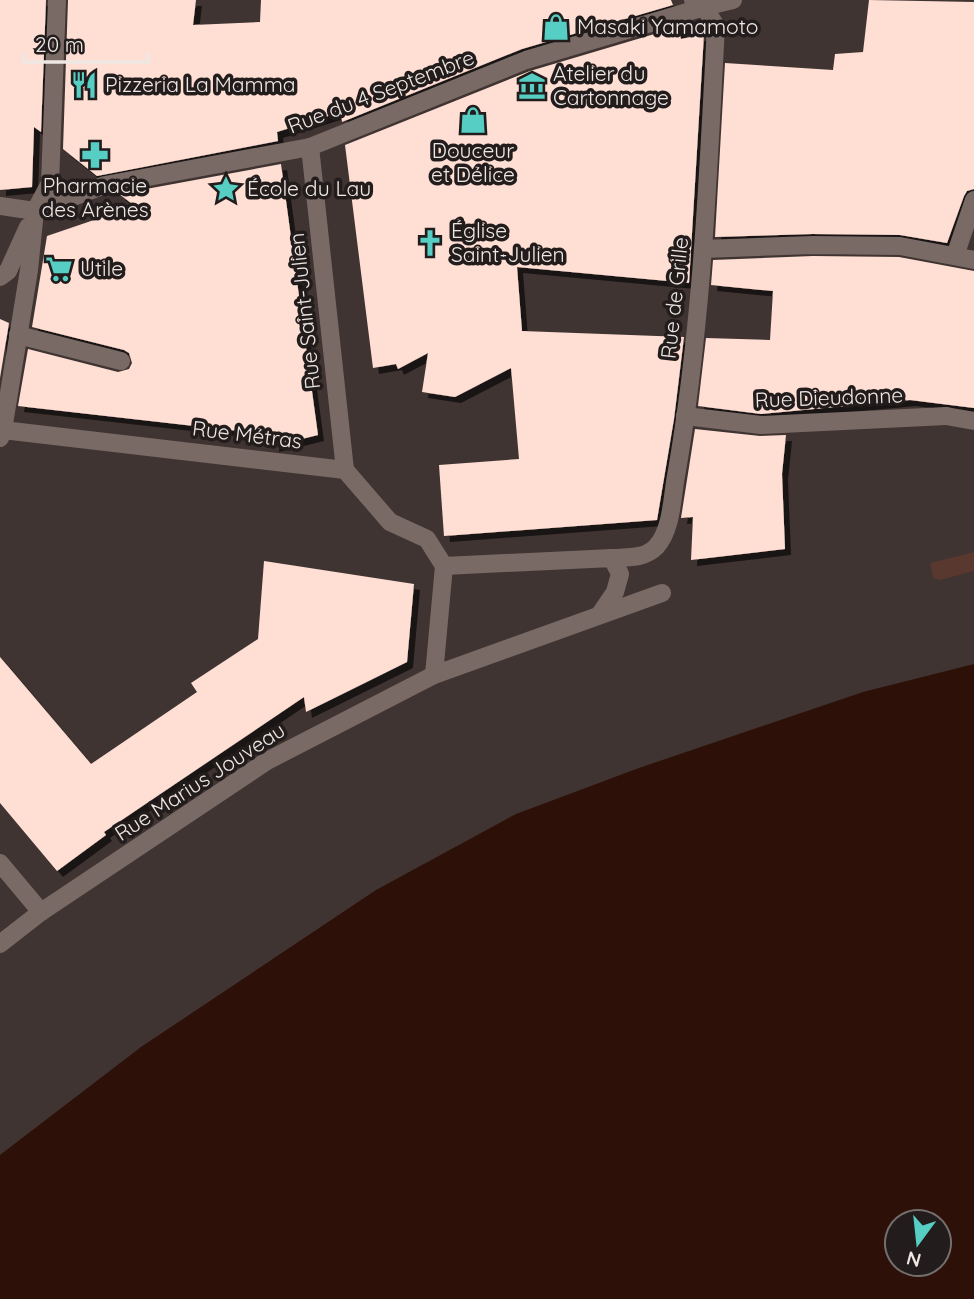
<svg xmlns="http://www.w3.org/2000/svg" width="974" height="1299" viewBox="0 0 974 1299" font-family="Quicksand,sans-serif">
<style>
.green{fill:#58382f}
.water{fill:#2d1108;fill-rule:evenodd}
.building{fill:#ffded4;filter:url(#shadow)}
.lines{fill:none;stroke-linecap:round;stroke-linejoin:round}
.service{stroke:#7a6a65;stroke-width:18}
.pedestrian{stroke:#7a6a65;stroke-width:18}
.minor{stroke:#7a6a65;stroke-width:18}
.labels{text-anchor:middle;stroke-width:7;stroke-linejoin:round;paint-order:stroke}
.poi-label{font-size:21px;fill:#eee7e4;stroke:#221d1c;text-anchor:start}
.street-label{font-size:21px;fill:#eee7e4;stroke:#221d1c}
</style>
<defs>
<filter id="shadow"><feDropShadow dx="6" dy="6" stdDeviation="0" flood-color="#0009"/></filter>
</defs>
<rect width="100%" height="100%" fill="#3f3431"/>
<!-- green -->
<polygon class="green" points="974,552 974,571 940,580 933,578 930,563"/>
<!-- water -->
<path class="water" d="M974,664V1299H0V1155L141,1047L376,890L516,814L639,768L863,692ZM897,1222H939V1264H897Z"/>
<!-- building -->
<g class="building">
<polygon points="0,0 46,0 41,132 34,127 32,187 0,190"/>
<polygon points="68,0 196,0 193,25 260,22 261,0 671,0 673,5 522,49 342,122 341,112 277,132 278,141 97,176 63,149"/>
<polygon points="869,0 974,2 974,189 967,191 964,196 947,243 900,235 813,234 715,237 725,63 833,70 835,54 863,52"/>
<polygon points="678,27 681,39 704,34 689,283 517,267 522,331 684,337 674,419 657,520 444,536 439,465 519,459 511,368 455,397 422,392 428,353 398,369 396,364 373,368 345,145 530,71"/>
<polygon points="281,164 318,435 273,446 274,435 18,406 28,349 118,372 129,369 132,363 129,353 124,350 32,327 47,236 135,206 119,194"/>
<polygon points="813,256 899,257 974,271 974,408 910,400 761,414 698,406 706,338 770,340 773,291 711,285 713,260"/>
<polygon points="0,319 9,323 0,378"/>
<polygon points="695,429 760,436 786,435 782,474 785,549 691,560 693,517 681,518"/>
<polygon points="264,561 414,584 407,662 306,712 304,697 104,832 106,835 57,871 0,803 0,657 91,764 197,692 191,683 258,639"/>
</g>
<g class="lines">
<!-- service -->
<g class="service">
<polyline points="955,256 974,200"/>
<polyline points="18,335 121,361"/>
<polyline points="685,416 761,425 946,416"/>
</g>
<!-- pedestrian -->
<g class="pedestrian">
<polyline points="35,211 105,185 310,147 345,470"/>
<polyline points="0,277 8,271 28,227"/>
<polyline points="946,416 974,421"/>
<polyline points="3,430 29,270 35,211"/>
</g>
<!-- minor -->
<g class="minor">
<polyline points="310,147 526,60 704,7 733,0"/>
<polyline points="0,206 35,211 50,183 57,0"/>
<polyline points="703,249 813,245 900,246 974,260"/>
<polyline points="0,438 3,430 345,470 390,522 427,539 444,566"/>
<path d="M612,558C628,557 644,559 656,547C672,530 672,497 676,476C702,328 708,176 716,26L704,7L693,0"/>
<polyline points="600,614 615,592 620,574 612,558 444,566 434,675 662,593"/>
<polyline points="0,863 41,912"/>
<polyline points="0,944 41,912 267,761 434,675"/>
</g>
</g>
<!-- icons -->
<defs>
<symbol id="shop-bare" viewBox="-9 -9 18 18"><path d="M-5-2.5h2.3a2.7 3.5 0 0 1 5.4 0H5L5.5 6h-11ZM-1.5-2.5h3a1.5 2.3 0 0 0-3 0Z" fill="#56cec4" stroke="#221d1c" stroke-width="2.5" paint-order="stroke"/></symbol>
<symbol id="restaurant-bare" viewBox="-9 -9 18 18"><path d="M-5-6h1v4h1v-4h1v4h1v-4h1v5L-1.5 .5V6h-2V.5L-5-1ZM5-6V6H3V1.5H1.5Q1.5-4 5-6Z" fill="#56cec4" stroke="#221d1c" stroke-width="2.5" paint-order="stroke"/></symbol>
<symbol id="museum-bare" viewBox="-9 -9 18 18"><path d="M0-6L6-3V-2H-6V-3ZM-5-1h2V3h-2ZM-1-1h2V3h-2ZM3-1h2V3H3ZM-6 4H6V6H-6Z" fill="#56cec4" stroke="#221d1c" stroke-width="2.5" paint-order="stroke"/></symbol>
<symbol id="pharmacy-bare" viewBox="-9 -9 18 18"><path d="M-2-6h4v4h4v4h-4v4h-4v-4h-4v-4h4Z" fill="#56cec4" stroke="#221d1c" stroke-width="2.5" paint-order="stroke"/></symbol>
<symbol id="sight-bare" viewBox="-9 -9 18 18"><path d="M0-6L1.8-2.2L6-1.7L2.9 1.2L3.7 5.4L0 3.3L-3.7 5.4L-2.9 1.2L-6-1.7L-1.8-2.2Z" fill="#56cec4" stroke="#221d1c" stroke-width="2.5" paint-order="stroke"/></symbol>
<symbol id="church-bare" viewBox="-9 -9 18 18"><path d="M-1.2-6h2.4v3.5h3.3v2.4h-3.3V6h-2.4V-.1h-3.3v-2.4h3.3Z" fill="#56cec4" stroke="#221d1c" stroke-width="2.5" paint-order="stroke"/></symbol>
<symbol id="supermarket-bare" viewBox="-9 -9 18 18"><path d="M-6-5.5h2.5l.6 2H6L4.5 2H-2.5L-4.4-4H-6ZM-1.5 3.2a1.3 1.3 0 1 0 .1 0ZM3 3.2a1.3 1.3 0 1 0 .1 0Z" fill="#56cec4" stroke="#221d1c" stroke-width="2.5" paint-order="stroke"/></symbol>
</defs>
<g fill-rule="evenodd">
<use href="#shop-bare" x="537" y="8" width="38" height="38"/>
<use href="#restaurant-bare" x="65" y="66" width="38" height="38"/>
<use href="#museum-bare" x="513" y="67" width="38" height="38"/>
<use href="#shop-bare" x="454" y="101" width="38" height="38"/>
<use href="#pharmacy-bare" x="76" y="136" width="38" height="38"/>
<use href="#sight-bare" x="207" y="170" width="38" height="38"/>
<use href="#church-bare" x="411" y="224" width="38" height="38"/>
<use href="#supermarket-bare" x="40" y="250" width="38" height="38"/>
</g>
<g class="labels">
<!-- poi labels -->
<g class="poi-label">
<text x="577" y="34">Masaki Yamamoto</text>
<text x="553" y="81">Atelier du<tspan x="553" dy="24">Cartonnage</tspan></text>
<text x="105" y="92">Pizzeria La Mamma</text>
<text x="473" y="158" text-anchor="middle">Douceur<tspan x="473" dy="24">et Délice</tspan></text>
<text x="95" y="193" text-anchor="middle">Pharmacie<tspan x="95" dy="24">des Arènes</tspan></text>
<text x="247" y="196">École du Lau</text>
<text x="451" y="238">Église<tspan x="451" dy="24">Saint-Julien</tspan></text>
<text x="80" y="276">Utile</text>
</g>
<!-- street labels -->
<g class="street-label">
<text transform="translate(381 92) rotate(-21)" y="7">Rue du 4 Septembre</text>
<text transform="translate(675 298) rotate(-84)" y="7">Rue de Grille</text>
<text transform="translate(305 311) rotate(-96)" y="7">Rue Saint-Julien</text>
<text transform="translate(829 398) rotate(-2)" y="7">Rue Dieudonne</text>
<text transform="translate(247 435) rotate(7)" y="7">Rue Métras</text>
<text transform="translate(200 782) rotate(-33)" y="7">Rue Marius Jouveau</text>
</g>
</g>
<!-- north arrow -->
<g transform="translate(918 1243) rotate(195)"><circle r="33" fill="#221d1c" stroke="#746e6c" stroke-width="2"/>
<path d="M0-5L12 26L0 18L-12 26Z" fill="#56cec4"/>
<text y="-10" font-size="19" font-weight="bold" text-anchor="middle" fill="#eee7e4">N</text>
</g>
<!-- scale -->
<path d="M24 52v10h124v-10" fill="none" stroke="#eee7e4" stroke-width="3.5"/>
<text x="35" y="52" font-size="21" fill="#eee7e4" stroke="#221d1c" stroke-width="5" paint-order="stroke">20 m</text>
</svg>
